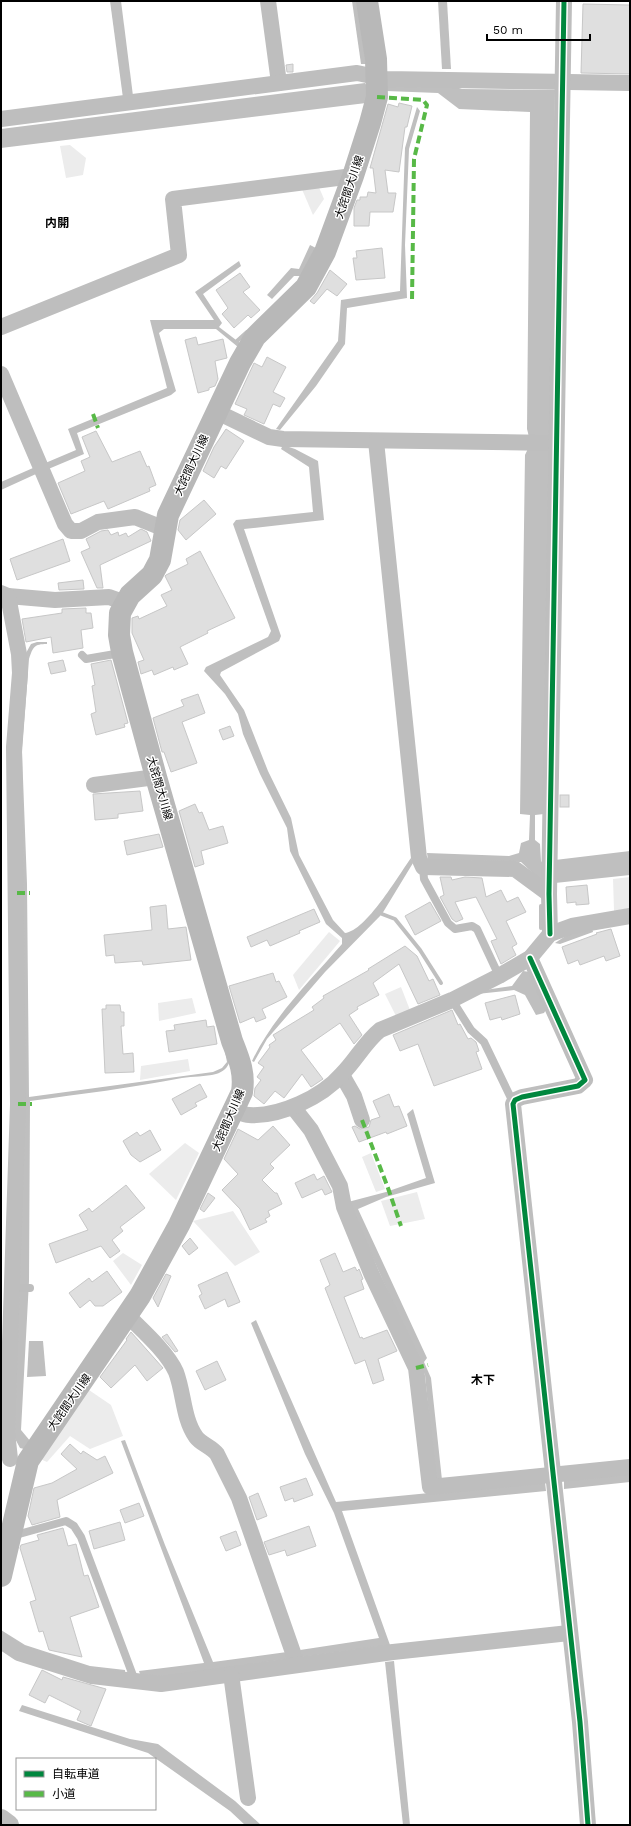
<svg xmlns="http://www.w3.org/2000/svg" width="631" height="1826" viewBox="0 0 631 1826" font-family="'Work Sans','Noto Sans JP',sans-serif">
<style>
.green{fill:#ececec}
.water{fill:#bfbfbf}
.lines{fill:none;stroke-linecap:round;stroke-linejoin:round}
.stream{stroke:#bfbfbf;stroke-width:4}
.building{fill:#dfdfdf;stroke:#c7c7c7}
.service{stroke:#bebebe;stroke-width:8}
.minor{stroke:#bebebe;stroke-width:16}
.tertiary{stroke:#bebebe;stroke-width:20}
.secondary{stroke:#b8b8b8;stroke-width:22}
.quiet{stroke:#58b947;stroke-width:4;stroke-dasharray:8 4;stroke-linecap:butt}
.cycleway-casing{stroke:#fff;stroke-width:8}
.cycleway{stroke:#00873e;stroke-width:5}
.labels{text-anchor:middle;stroke-width:3;stroke-linejoin:round;paint-order:stroke}
.street-label{font-size:11px;fill:#000;stroke:#fff}
.neighbourhood-label{font-size:12px;font-weight:bold;fill:#000;stroke:#fff}
</style>
<rect width="100%" height="100%" fill="#fff"/>
<!-- green -->
<g class="green">
<polygon points="70,145 86,158 83,175 66,178 60,146"/>
<polygon points="318,185 324,199 313,215 301,187"/>
<polygon points="630,877 630,908 614,911 613,879"/>
<polygon points="329,932 340,941 299,990 293,975"/>
<polygon points="401,987 410,1010 396,1016 385,994"/>
<polygon points="192,998 196,1013 159,1021 158,1003"/>
<polygon points="188,1059 190,1071 140,1080 141,1066"/>
<polygon points="185,1143 199,1153 176,1200 149,1174"/>
<polygon points="371,1153 385,1189 376,1192 362,1157"/>
<polygon points="417,1192 425,1219 390,1226 381,1201"/>
<polygon points="233,1211 260,1252 235,1266 193,1221"/>
<polygon points="123,1253 142,1265 131,1285 113,1261"/>
<polygon points="86,1388 111,1405 123,1436 90,1449 70,1436 47,1462 36,1457"/>
</g>
<!-- water -->
<g class="water">
<polygon points="110,1 121,1 133,96 123,98"/>
<polygon points="352,1 359,1 366,64 361,64"/>
<polygon points="438,1 447,1 451,69 442,69"/>
<polygon points="365,83 368,88 366,103 1,148 1,129"/>
<path d="M447,84L462,89L555,90L544,814L535,815V840L540,844L541,861L544,865L555,860L630,851V875L555,883L539,879L521,862L428,860L427,853L509,856L519,853L521,843L529,840L530,815L520,814L525,455C530,446 530,439 527,429L530,112L459,109L438,93L386,91V85Z"/>
<polygon points="417,107 420,111 409,149 405,245 407,298 347,308 345,344 316,386 280,430 276,429 338,341 341,300 400,291 405,148"/>
<polygon points="310,245 316,248 302,276 294,276 272,299 267,295 291,268 299,269"/>
<polygon points="239,261 241,266 203,294 222,323 219,327 240,343 238,347 216,329 164,329 159,333 176,391 171,395 77,433 84,454 46,470 43,464 76,450 68,429 167,388 150,320 214,320 195,292"/>
<path d="M283,445L295,449L318,461L324,520L244,529L281,636L279,641L221,672L220,675L244,710L268,771L291,818L299,855L333,920L345,933C366,931 398,876 411,858L413,863L382,914L325,972L267,1039L254,1062L252,1061C273,1017 310,981 342,944V938L326,924L290,851L287,828L260,774L243,734L238,714L225,694L204,671L206,667L268,637L271,631L233,524L236,520L313,512L309,467L281,449Z"/>
<polygon points="33,468 36,474 1,490 1,482"/>
<path d="M37,642H47V644C34,644 33,647 29,659L22,752L27,884L29,1097L213,1072L222,1068L227,1062L225,1052L230,1060C228,1068 223,1072 216,1074C205,1077 193,1076 182,1078C131,1088 81,1094 30,1101L29,1281L21,1430L31,1442L24,1449L20,1448L12,1433L19,749L26,653L31,644Z"/>
<polygon points="592,928 593,932 560,944 555,943 570,933"/>
<polygon points="523,971 530,972 547,1008 544,1013 536,1015 525,995 514,990 477,994 485,990 512,986"/>
<polygon points="413,1109 435,1183 386,1197 358,1209 427,1358 424,1362 431,1378 442,1480 435,1481 425,1375 348,1202 386,1192 426,1178 407,1114"/>
<polygon points="256,1320 336,1502 545,1482 546,1491 342,1511 390,1645 302,1657 300,1650 379,1638 334,1513 305,1454 251,1323"/>
<polygon points="29,1341 43,1341 46,1376 27,1377"/>
<polygon points="125,1440 165,1545 213,1662 287,1652 287,1659 157,1678 141,1677 139,1671 204,1663 121,1441"/>
<polygon points="630,1473 630,1482 564,1489 564,1480"/>
<polygon points="1,1630 25,1645 90,1666 125,1670 125,1677 18,1648 1,1636"/>
<polygon points="394,1661 410,1825 403,1825 385,1662"/>
<polygon points="22,1705 130,1739 158,1744 235,1801 261,1825 245,1825 230,1811 148,1753 19,1711"/>
</g>
<g class="lines">
<!-- stream -->
<g class="stream">
<polyline points="237,341 247,332"/>
<polyline points="382,914 395,919 420,950 441,983"/>
<polyline points="541,928 541,906"/>
</g>
</g>
<!-- building -->
<g class="building">
<polygon points="583,4 630,5 630,74 581,73"/>
<polygon points="293,64 293,72 287,72 286,65"/>
<polygon points="399,103 412,106 407,127 405,127 399,172 385,170 388,193 396,193 393,212 370,212 369,226 354,226 354,208 357,200 360,200 360,197 367,197 368,192 376,193 373,168 370,168 388,104 398,107"/>
<polygon points="382,248 385,278 356,280 353,258 357,258 356,251"/>
<polygon points="330,270 347,284 337,296 327,289 314,304 310,301 317,293"/>
<polygon points="240,273 250,287 243,292 260,310 251,318 248,315 234,328 222,314 228,308 216,290"/>
<polygon points="196,337 198,345 223,339 227,358 215,361 218,379 215,386 209,388 209,390 198,393 185,340"/>
<polygon points="267,357 286,367 273,392 285,398 280,407 273,404 264,424 244,415 247,409 235,404 254,363 262,367"/>
<polygon points="226,429 244,441 226,469 221,466 214,478 203,471 214,447"/>
<polygon points="96,431 112,462 140,451 147,467 149,466 156,485 149,488 150,491 108,509 104,501 71,514 58,483 85,471 81,461 90,457 82,437"/>
<polygon points="204,500 216,514 186,540 178,530 180,520"/>
<polygon points="141,529 147,532 151,541 100,565 103,588 97,588 81,552 90,548 86,539 101,531 108,530 111,535 118,532 119,536 126,533 128,537"/>
<polygon points="63,539 70,561 17,580 10,559"/>
<polygon points="200,551 235,618 207,631 208,633 180,647 188,664 174,670 173,667 154,675 152,670 141,674 138,662 144,660 132,633 132,618 138,616 139,619 167,606 161,595 172,590 165,576 166,575 188,564 186,559"/>
<polygon points="83,580 84,589 59,590 58,583"/>
<polygon points="86,608 86,613 91,613 93,628 81,630 83,648 53,653 51,637 26,642 22,619 62,613 62,609"/>
<polygon points="63,660 66,671 51,674 48,663"/>
<polygon points="111,660 128,723 124,724 125,727 96,735 91,714 96,712 92,686 95,685 91,664"/>
<polygon points="198,694 205,713 182,722 197,763 171,772 164,752 162,752 153,718 184,706 181,700"/>
<polygon points="230,726 234,736 223,740 219,730"/>
<polygon points="140,791 143,811 118,814 118,818 95,820 93,794"/>
<rect x="560" y="795" width="9" height="12"/>
<polygon points="195,804 199,813 202,812 209,830 223,826 228,843 201,851 204,864 195,867 179,811"/>
<polygon points="159,834 163,847 127,855 124,841"/>
<polygon points="440,877 451,877 452,880 465,877 482,878 486,897 501,890 507,902 518,897 526,912 506,921 517,944 512,947 516,955 501,964 491,941 497,939 476,897 455,902 463,919 456,922 452,919 440,897 444,895"/>
<polygon points="587,885 589,904 576,905 576,902 567,903 566,887"/>
<polygon points="430,902 441,921 415,935 405,916"/>
<polygon points="166,905 168,929 186,927 191,960 143,965 142,961 115,963 114,955 106,956 104,935 152,930 150,907"/>
<polygon points="314,909 320,922 299,931 300,933 270,946 267,940 251,947 247,937"/>
<polygon points="611,929 620,956 606,961 604,956 580,965 578,960 568,964 562,947 597,934 596,933"/>
<polygon points="405,946 417,956 429,981 433,979 440,995 418,1004 399,964 373,983 379,995 357,1007 358,1009 349,1015 362,1035 354,1044 340,1023 301,1050 323,1079 311,1087 302,1074 284,1098 275,1091 264,1104 254,1096 255,1088 261,1080 257,1077 264,1067 258,1063 270,1047 269,1045 276,1040 273,1035 314,1010 312,1007 324,998 323,996 369,970 368,969"/>
<polygon points="273,973 276,982 279,981 287,997 262,1009 266,1018 256,1022 254,1017 240,1023 229,986"/>
<polygon points="515,995 520,1014 502,1020 501,1017 490,1020 485,1003"/>
<polygon points="106,1005 120,1005 121,1012 124,1012 124,1026 121,1026 123,1054 133,1053 134,1072 105,1073 102,1009 106,1009"/>
<polygon points="452,1010 458,1025 460,1024 468,1039 471,1038 476,1042 479,1051 476,1052 482,1069 434,1086 418,1044 400,1051 393,1035"/>
<polygon points="206,1020 207,1027 214,1026 217,1044 169,1052 166,1031 175,1030 174,1025"/>
<polygon points="200,1084 207,1097 195,1103 197,1106 181,1115 172,1099"/>
<polygon points="389,1094 394,1107 399,1106 407,1126 387,1134 386,1132 359,1142 352,1127 355,1126 360,1129 369,1127 371,1120 380,1117 373,1101"/>
<polygon points="273,1126 290,1145 270,1164 274,1168 262,1180 275,1193 277,1193 282,1204 268,1211 270,1216 265,1219 267,1222 250,1230 240,1209 222,1190 238,1174 224,1159 238,1129 258,1140"/>
<polygon points="150,1130 161,1150 140,1162 131,1155 123,1141 137,1132 140,1136"/>
<polygon points="314,1174 317,1180 324,1176 332,1192 325,1195 322,1189 302,1198 295,1183"/>
<polygon points="126,1185 145,1208 120,1227 123,1231 112,1240 120,1251 110,1258 101,1246 56,1263 49,1244 88,1230 79,1215 89,1208 92,1212"/>
<polygon points="208,1193 215,1198 204,1212 200,1209"/>
<polygon points="190,1238 198,1248 189,1255 182,1246"/>
<polygon points="335,1253 343,1272 355,1267 357,1271 359,1269 363,1279 361,1280 364,1289 344,1297 360,1338 362,1337 363,1339 387,1330 397,1351 378,1359 384,1380 373,1384 365,1360 355,1364 325,1288 330,1285 320,1260"/>
<polygon points="107,1271 122,1292 103,1306 95,1306 90,1300 80,1308 69,1293 89,1278 92,1282"/>
<polygon points="227,1272 240,1302 228,1307 225,1299 205,1309 199,1296 202,1294 198,1285"/>
<polygon points="166,1274 171,1276 158,1307 153,1298"/>
<polygon points="131,1332 163,1368 147,1381 135,1365 111,1388 100,1377 127,1340 126,1339"/>
<polygon points="167,1334 178,1351 175,1352 162,1337"/>
<polygon points="217,1361 226,1380 205,1390 196,1371"/>
<polygon points="70,1444 81,1454 83,1451 97,1460 105,1456 113,1473 57,1500 60,1517 32,1525 28,1516 34,1488 52,1483 77,1469 61,1454"/>
<polygon points="306,1478 313,1495 294,1502 293,1498 285,1501 280,1487"/>
<polygon points="258,1493 267,1516 257,1520 249,1497"/>
<polygon points="139,1503 144,1516 125,1523 120,1510"/>
<polygon points="120,1522 125,1540 94,1549 89,1531"/>
<polygon points="309,1526 316,1546 287,1556 285,1550 269,1555 264,1542"/>
<polygon points="63,1528 68,1546 76,1544 84,1576 88,1575 99,1607 70,1617 82,1657 49,1650 43,1631 39,1632 30,1602 36,1600 20,1548 21,1545 39,1540 37,1535"/>
<polygon points="236,1531 241,1545 226,1551 220,1537"/>
<polygon points="42,1670 62,1680 63,1677 106,1689 91,1726 77,1720 81,1711 49,1695 45,1703 29,1695"/>
</g>
<g class="lines">
<!-- service -->
<g class="service">
<polyline points="82,655 86,659 121,653"/>
<polyline points="423,867 424,879 448,923 455,929 472,926 477,929 499,976"/>
<polyline points="452,1000 471,1030 484,1042 510,1096 515,1100"/>
<polyline points="12,1288 30,1288"/>
<polyline points="12,1536 66,1521 74,1526 81,1537 135,1681"/>
</g>
<!-- minor -->
<g class="minor">
<polyline points="268,1 279,83"/>
<polyline points="1,119 357,73 386,79 630,83"/>
<polyline points="1,327 179,255 173,199 353,176"/>
<polyline points="1,374 65,524 71,531 81,531 98,522 135,517 165,529"/>
<polyline points="217,412 269,437 283,439 555,443"/>
<polyline points="376,441 419,858 423,867 515,869 549,894"/>
<polyline points="1,593 8,596 55,600 109,597 126,603"/>
<polyline points="8,596 19,654 20,673 14,747 18,1104 7,1432 10,1459"/>
<polyline points="94,785 156,777"/>
<polyline points="550,934 549,894 564,1"/>
<polyline points="530,958 585,1080 578,1086 522,1097 515,1100 513,1104 580,1722 588,1825"/>
<polyline points="342,1075 354,1096 362,1120"/>
<polyline points="293,1107 311,1130 340,1186 344,1207 371,1273 416,1368 430,1487 630,1467"/>
<path d="M234,1110C239,1112 244,1115 249,1115C280,1117 322,1097 342,1074C356,1060 365,1042 380,1030L452,1000L499,976L530,958L550,934L572,926L630,916"/>
<path d="M128,1316C143,1331 167,1352 176,1372C184,1393 183,1419 196,1437C201,1444 212,1447 217,1454L239,1498L297,1664"/>
<polyline points="1,1641 19,1653 92,1676 161,1684 393,1652 569,1633"/>
<polyline points="231,1674 248,1798"/>
</g>
<!-- tertiary -->
<polyline class="tertiary" points="1,1819 9,1825"/>
<!-- secondary -->
<path class="secondary" d="M1,1576L28,1461L140,1296L179,1225L242,1092C245,1072 239,1059 232,1041L156,777L122,652L119,635L120,613L130,595L152,575L160,560L168,515L240,363L255,337L306,287L325,252L353,176L370,123L377,97L376,59L367,1"/>
<!-- quiet -->
<g class="quiet">
<polyline points="377,97 423,100 427,105 414,159 412,301"/>
<polyline points="93,414 98,428"/>
<polyline points="17,893 30,893"/>
<polyline points="18,1104 32,1104"/>
<polyline points="362,1120 388,1188 401,1226"/>
<polyline points="416,1368 428,1365"/>
</g>
<defs>
<g id="cycleway">
<polyline points="550,934 549,894 564,1"/>
<polyline points="530,958 585,1080 578,1086 522,1097 515,1100 513,1104 580,1722 588,1825"/>
</g>
</defs>
<!-- cycleway casing -->
<use href="#cycleway" class="cycleway-casing"/>
<!-- cycleway -->
<use href="#cycleway" class="cycleway"/>
</g>
<g class="labels">
<!-- street labels -->
<g class="street-label">
<text transform="translate(349 187) rotate(-71)" y="4">大詫間大川線</text>
<text transform="translate(191 465) rotate(-65)" y="4">大詫間大川線</text>
<text transform="translate(160 788) rotate(74)" y="4">大詫間大川線</text>
<text transform="translate(228 1120) rotate(-67)" y="4">大詫間大川線</text>
<text transform="translate(69 1402) rotate(-55)" y="4">大詫間大川線</text>
</g>
<!-- neighbourhood labels -->
<g class="neighbourhood-label">
<text x="57" y="227">内開</text>
<text x="483" y="1384">木下</text>
</g>
</g>
<!-- border -->
<rect width="631" height="1826" fill="none" stroke="#000000" stroke-width="4"/>
<!-- legend -->
<rect x="16" y="1758" width="140" height="52" fill="#ffffff" stroke="#999999"/>
<rect x="24" y="1771" width="20" height="6" fill="#00873e" stroke="#999999"/>
<text x="52" y="1778" font-size="12" fill="#000000">自転車道</text>
<rect x="24" y="1791" width="20" height="6" fill="#58b947" stroke="#999999"/>
<text x="52" y="1798" font-size="12" fill="#000000">小道</text>
<!-- scale -->
<path d="M487 34v6h103v-6" fill="none" stroke="#000000" stroke-width="2"/>
<text x="493" y="34" font-size="12" fill="#000000" stroke="#ffffff" stroke-width="3" paint-order="stroke">50 m</text>
</svg>
